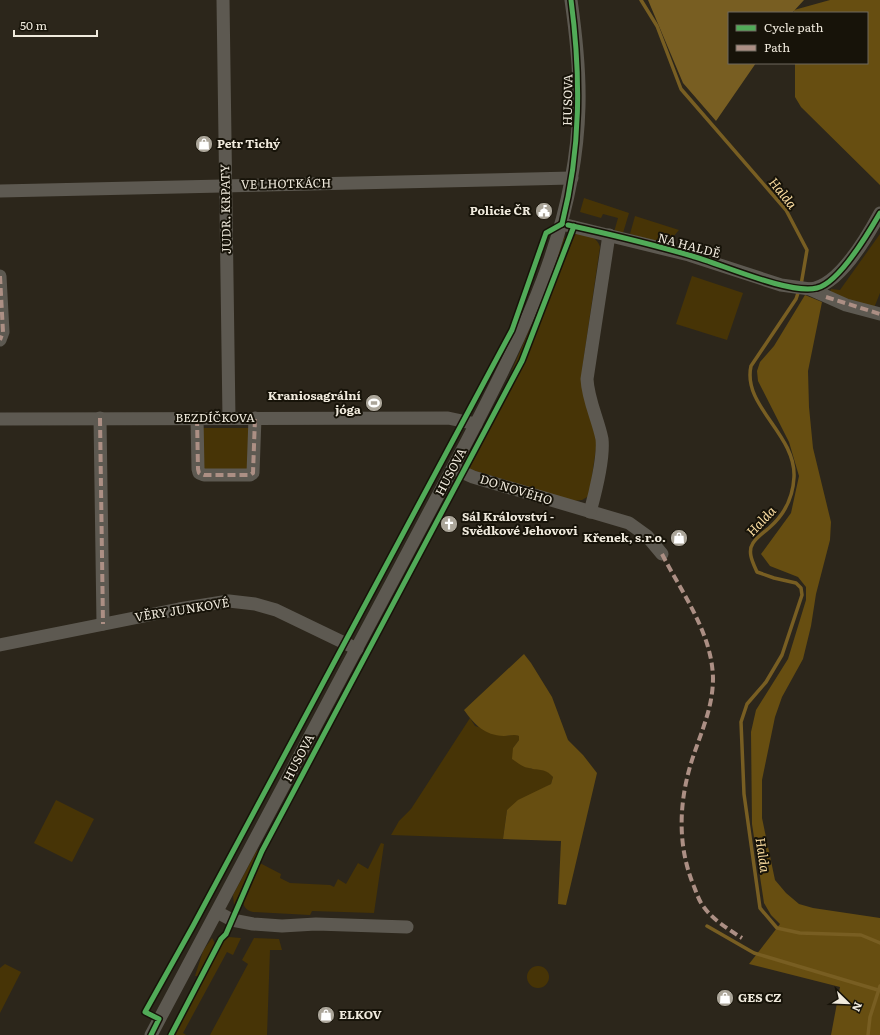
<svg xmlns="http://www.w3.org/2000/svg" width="880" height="1035" viewBox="0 0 880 1035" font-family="Literata,serif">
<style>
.green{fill:#473406}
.forest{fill:#674e11}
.water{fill:#785e22}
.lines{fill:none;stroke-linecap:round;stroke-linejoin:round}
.stream{stroke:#785e22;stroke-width:3.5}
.street{stroke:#5d5951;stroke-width:13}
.quiet{stroke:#ac8f84;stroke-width:4;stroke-dasharray:8 4;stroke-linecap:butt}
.cycleway-casing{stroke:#171309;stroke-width:8}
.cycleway{stroke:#51ab58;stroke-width:5}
.labels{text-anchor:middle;stroke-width:4;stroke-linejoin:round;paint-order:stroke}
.street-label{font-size:12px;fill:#f0eadd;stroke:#171309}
.poi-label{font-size:12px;font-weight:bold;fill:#f0eadd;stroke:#171309;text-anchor:start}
.water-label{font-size:13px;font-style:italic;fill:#fbdda0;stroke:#171309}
</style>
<rect width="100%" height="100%" fill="#2c261b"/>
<!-- green -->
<g class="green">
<polygon points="584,198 629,213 623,233 614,232 618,218 603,214 601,218 580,212"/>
<polygon points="635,216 679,230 666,245 630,234"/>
<path d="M576,232C586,235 597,236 600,247L582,370L597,442L589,496L582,500L573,501L469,469L523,363Z"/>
<polygon points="569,233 532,331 514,371 512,370 538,310 564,238"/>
<polygon points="880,234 880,293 874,308 860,304 830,292 831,289 840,290"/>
<polygon points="692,276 743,293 727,340 676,324"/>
<polygon points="201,428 251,428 248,470 204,470"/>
<path d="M470,718L475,726L508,736L514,734L519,736V740L513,748L531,769C541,768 546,769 553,777L551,784L507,810L503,839L391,835L399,821L411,809Z"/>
<polygon points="56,800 94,819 72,862 34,843"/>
<path d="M381,843L384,844L374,913L312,911L310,915L253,912C230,907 253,874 258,862L281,874L280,878L290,883L330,885L334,887L338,879L346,884L358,863L368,869Z"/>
<polygon points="257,850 259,852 234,905 233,895"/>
<polygon points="229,937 241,938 233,955 227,952 183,1033 186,1035 172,1035 222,942"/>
<polygon points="212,938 215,943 214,948 198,976 195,976 203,951"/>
<polygon points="254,938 279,939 282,950 270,950 267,1035 210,1035 248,964 242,960"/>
<polygon points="5,964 21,972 0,1013 0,968"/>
<circle cx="538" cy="977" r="11"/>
</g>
<!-- forest -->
<g class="forest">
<polygon points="830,0 880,0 880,185 801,107 795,97 795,63 867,63 867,13 794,13 794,10"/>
<polygon points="805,295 822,302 808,371 809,407 813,448 831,522 830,540 816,594 811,626 803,659 782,697 775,717 762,780 762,818 775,880 786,893 799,904 813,908 880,918 880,1035 831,1035 840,987 749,964 780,924 771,915 764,903 752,824 751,732 756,710 788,659 806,600 806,587 798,577 770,566 761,554 791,513 799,476 789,442 758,381 757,371 760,362 774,346"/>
<path d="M524,654L531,663L552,697L568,740L583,755L597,773L566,905L558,904L561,841L503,839L507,810L518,800L551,784L553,777C545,768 540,771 529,768C522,767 518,763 512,759L513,748L519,740V736C513,734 510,736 504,736C484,735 475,725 464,710Z"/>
</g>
<!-- water -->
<polygon class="water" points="648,0 804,0 792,13 729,13 729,63 756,63 716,121 683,83"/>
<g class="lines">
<!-- stream -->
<g class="stream">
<polyline points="641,0 657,26 681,89 786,210 807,250 801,285"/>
<path d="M799,290L796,299L751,366C742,406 796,434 794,477C793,498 784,515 769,528C764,532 757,537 753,543C747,552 753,563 757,572L774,578L796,583L801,588L802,595L782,655L766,682L747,704L741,722L744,794L760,908L777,928L800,933L861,935L880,943"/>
<polyline points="707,926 754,953 878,990"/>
<polyline points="868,1035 870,1017 880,986"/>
</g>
<!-- street -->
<g class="street">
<polyline points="223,0 229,418"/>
<polyline points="0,191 572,178"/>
<polyline points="562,224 689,255 781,285 810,289 846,305 880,314"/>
<polyline points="0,276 3,332 0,340"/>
<path d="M810,289C839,286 867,237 880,213"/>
<polyline points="100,418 103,624"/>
<polyline points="197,418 198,469 199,473 204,475 250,475 253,473 255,418"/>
<polyline points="0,419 448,418 476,424"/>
<polyline points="453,468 473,477 629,523 647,536 662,554"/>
<path d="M590,512C595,494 604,457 602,439C598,419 588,400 587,379L609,235"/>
<polyline points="0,645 179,609 229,601 255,604 276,610 357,649"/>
<polyline points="217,912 232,920 253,924 282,926 316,924 407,927"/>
<path d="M151,1035L467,441C523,333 576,230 579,106C580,70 576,35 571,0"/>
</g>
<!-- quiet -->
<g class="quiet">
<polyline points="0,276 3,332 0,340"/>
<polyline points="826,297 880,314"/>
<polyline points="100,418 103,624"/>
<polyline points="197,418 198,469 199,473 204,475 250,475 253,473 255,418"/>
<path d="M662,554C682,593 712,633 713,678C713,708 701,732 692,760C679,801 677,844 693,884C696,891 698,899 703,906C713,920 728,929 742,938"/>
</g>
<defs>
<g id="cycleway">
<path d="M562,224C581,149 581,76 571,0"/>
<path d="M568,225C609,234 651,244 692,256C721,264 790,295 817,288C839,283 869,232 880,213"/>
<polyline points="151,1035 159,1019 145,1012 193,926 512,330 546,233 562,224"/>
<polyline points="171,1035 221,939 226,934 262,851 522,361 574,226"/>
</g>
</defs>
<!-- cycleway casing -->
<use href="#cycleway" class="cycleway-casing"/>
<!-- cycleway -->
<use href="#cycleway" class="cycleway"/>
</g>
<!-- icons -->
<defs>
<symbol id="shop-disc" viewBox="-11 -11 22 22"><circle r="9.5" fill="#aba599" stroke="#171309"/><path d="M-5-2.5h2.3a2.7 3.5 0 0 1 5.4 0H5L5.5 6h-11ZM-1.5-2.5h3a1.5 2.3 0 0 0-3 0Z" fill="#fff"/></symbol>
<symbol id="civic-disc" viewBox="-11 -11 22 22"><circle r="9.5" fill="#aba599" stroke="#171309"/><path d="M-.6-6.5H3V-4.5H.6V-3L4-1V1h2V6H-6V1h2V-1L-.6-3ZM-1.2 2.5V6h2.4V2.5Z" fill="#fff"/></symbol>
<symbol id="stadium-disc" viewBox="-11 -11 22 22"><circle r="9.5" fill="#aba599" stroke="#171309"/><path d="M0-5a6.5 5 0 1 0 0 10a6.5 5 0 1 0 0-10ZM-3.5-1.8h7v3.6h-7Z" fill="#fff"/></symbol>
<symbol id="church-disc" viewBox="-11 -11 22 22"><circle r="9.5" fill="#aba599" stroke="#171309"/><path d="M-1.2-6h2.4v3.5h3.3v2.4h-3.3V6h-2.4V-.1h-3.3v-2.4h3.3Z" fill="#fff"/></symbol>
</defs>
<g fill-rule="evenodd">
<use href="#shop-disc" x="194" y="134" width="20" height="20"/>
<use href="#civic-disc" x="534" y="201" width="20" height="20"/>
<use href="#stadium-disc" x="364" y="393" width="20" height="20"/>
<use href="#church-disc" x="439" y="514" width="20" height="20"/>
<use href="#shop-disc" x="669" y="528" width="20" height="20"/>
<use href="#shop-disc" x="715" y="988" width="20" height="20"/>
<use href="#shop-disc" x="316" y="1005" width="20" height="20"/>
</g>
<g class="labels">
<!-- street labels -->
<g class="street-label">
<text transform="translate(568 100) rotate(-89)" y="4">HUSOVA</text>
<text transform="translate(286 184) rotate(-1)" y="4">VE LHOTKÁCH</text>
<text transform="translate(226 209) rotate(-91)" y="4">JUDR. KRPATY</text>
<text transform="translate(689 246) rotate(15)" y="4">NA HALDĚ</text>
<text x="215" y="422">BEZDÍČKOVA</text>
<text transform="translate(451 472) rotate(-62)" y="4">HUSOVA</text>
<text transform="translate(516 490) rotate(17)" y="4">DO NOVÉHO</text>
<text transform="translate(182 610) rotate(-9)" y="4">VĚRY JUNKOVÉ</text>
<text transform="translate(299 758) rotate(-62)" y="4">HUSOVA</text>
</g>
<!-- poi labels -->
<g class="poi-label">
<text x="217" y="148">Petr Tichý</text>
<text x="531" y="215" text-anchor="end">Policie ČR</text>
<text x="361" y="400" text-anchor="end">Kraniosagrální<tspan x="361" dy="14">jóga</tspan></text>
<text x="462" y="521">Sál Království -<tspan x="462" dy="14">Svědkové Jehovovi</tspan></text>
<text x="666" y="542" text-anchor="end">Křenek, s.r.o.</text>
<text x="738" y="1002">GES CZ</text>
<text x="339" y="1019">ELKOV</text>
</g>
<!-- water labels -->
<g class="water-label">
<text transform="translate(783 193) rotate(51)" y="5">Halda</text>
<text transform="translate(761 521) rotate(-47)" y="5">Halda</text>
<text transform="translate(763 855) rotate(82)" y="5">Halda</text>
</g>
</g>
<!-- legend -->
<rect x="728" y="12" width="140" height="52" fill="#171309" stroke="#6e695e"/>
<rect x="736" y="25" width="20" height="6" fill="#51ab58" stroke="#6e695e"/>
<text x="764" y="32" font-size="12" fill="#f0eadd">Cycle path</text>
<rect x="736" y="45" width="20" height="6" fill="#ac8f84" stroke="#6e695e"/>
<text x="764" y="52" font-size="12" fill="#f0eadd">Path</text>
<!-- north arrow -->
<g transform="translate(848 1003) rotate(113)" stroke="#171309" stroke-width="3" paint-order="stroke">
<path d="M0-3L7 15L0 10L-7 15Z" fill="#f0eadd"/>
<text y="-6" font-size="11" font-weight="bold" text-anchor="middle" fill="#f0eadd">N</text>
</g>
<!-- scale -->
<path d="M14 30v6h83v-6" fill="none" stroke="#f0eadd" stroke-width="2"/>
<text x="20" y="30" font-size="12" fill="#f0eadd" stroke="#171309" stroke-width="3" paint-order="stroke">50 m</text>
</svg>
